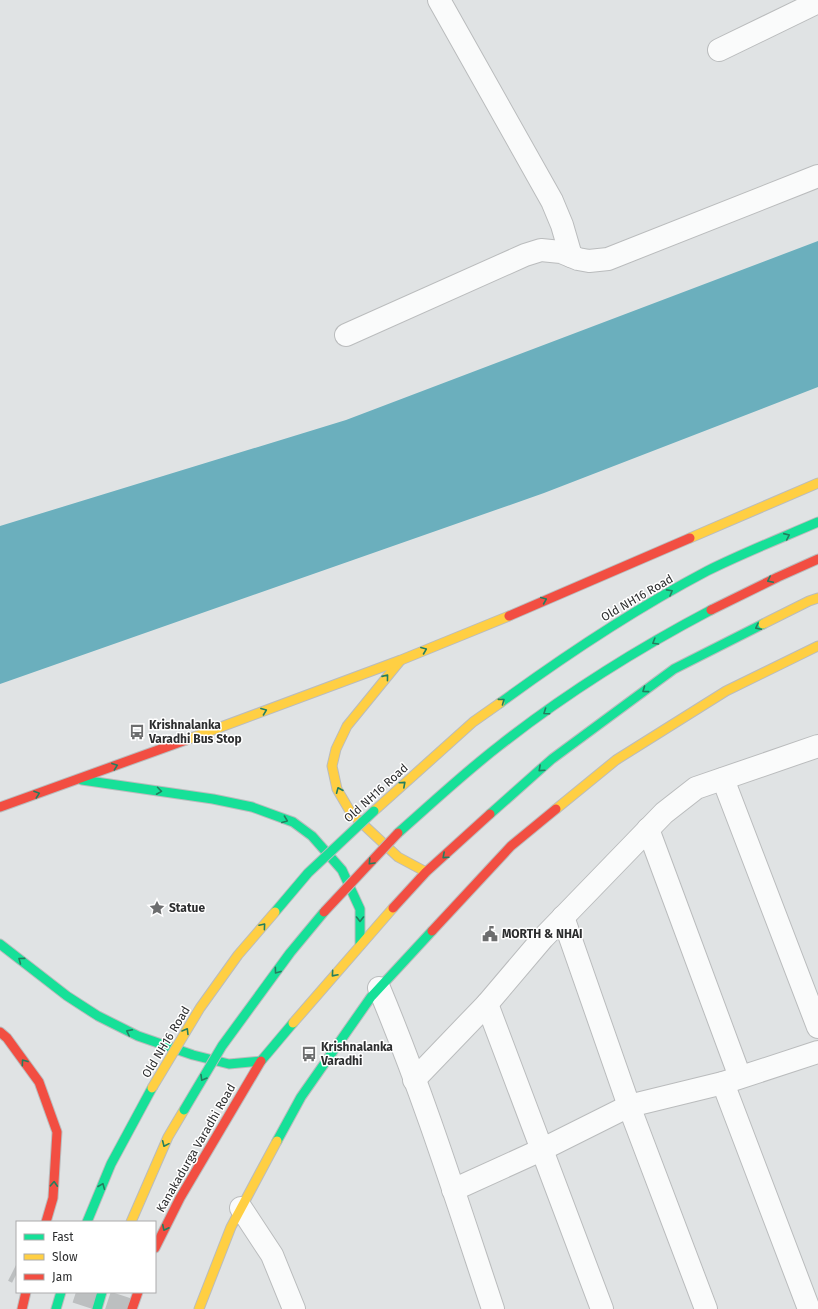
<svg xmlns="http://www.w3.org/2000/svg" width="818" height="1309" viewBox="0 0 818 1309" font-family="'Fira Sans',sans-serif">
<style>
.water{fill:#6bafbd}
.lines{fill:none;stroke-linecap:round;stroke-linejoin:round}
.secondary-tunnel{stroke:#bcbfc0;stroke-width:22;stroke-dasharray:22 11;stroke-linecap:butt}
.street-casing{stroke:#babcbd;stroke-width:24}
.fast-casing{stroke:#babcbd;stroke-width:11}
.slow-casing{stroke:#babcbd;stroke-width:11}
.jam-casing{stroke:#babcbd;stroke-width:11}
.street{stroke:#fafbfb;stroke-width:22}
.fast{stroke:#16e098;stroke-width:9}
.slow{stroke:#ffcf43;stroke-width:9}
.jam{stroke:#f24e42;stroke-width:9}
.fast-bridge-casing{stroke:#babcbd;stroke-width:11;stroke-linecap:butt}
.slow-bridge-casing{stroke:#babcbd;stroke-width:11;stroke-linecap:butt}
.jam-bridge-casing{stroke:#babcbd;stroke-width:11;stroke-linecap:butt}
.fast-bridge{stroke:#16e098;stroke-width:9}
.slow-bridge{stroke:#ffcf43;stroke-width:9}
.jam-bridge{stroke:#f24e42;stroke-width:9}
.oneway{stroke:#237e5e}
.labels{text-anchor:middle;stroke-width:3;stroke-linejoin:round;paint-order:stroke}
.street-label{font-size:12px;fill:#2d2e2f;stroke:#fff}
.poi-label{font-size:12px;font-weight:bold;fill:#2d2e2f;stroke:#fff;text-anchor:start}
</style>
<rect width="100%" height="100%" fill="#e0e3e4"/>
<!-- water -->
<polygon class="water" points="818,241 818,387 544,493 0,684 0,526 346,420"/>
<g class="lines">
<!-- secondary-tunnel -->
<g class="secondary-tunnel">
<polyline points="13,1271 17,1273"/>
<polyline points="76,1292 128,1309"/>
</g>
<defs>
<g id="street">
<polyline points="439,0 552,201 562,225 571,256"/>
<polyline points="719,50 818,2"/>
<polyline points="346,335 525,255 541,250 561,252 578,259 589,261 608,259 818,176"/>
<polyline points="723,779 818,1027"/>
<polyline points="648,829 740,1077"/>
<polyline points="563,917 629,1106 706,1309"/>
<path d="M379,988C423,1093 457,1201 493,1309"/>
<polyline points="487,1004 602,1309"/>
<polyline points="414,1080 487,1004 543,938 664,813 696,788 818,746"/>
<polyline points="723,1083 809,1309"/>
<polyline points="453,1190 541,1150 629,1106 723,1083 818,1052"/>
<polyline points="241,1208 272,1255 294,1309"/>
</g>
<g id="fast">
<path d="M500,703C567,654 633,610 707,571C743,553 781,538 818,522"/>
<polyline points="82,780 213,799 252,807 293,822 312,836 342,870 360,909 360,945"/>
<polyline points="490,814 552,759 674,669 763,624"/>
<path d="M398,833C431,804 464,773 499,746C565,694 637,649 711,610"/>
<polyline points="0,944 67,996 98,1016 138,1036 193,1055 229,1064 261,1061 293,1023"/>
<polyline points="277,1141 301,1097 371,997 432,931"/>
<polyline points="87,1222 111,1164 152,1088"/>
<polyline points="56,1309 61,1292"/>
<polyline points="97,1309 102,1292"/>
</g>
<g id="slow">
<polyline points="690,538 818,483"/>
<polyline points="763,624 809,601 818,598"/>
<polyline points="400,661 347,726 336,749 332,766 337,789 351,813 398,857 426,872"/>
<polyline points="186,740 401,660 509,616"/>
<polyline points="556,809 616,760 726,691 818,646"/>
<polyline points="374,811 473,722 500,703"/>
<polyline points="293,1023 393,908"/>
<polyline points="131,1222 168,1137 184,1110"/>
<polyline points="199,1309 231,1227 277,1141"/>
</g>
<g id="jam">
<polyline points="711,610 778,577 818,559"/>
<polyline points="509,616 690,538"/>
<polyline points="0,807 186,740"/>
<polyline points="393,908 426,872 490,814"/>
<polyline points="432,931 511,846 556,809"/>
<polyline points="0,1032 7,1038 39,1082 57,1132 53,1198 46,1222"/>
<polyline points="155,1248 180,1198 261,1061"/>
<polyline points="22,1309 26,1292"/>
<polyline points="132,1309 138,1292"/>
</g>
</defs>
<!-- street casing -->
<use href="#street" class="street-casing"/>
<!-- fast casing -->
<use href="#fast" class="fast-casing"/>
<!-- slow casing -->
<use href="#slow" class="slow-casing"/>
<!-- jam casing -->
<use href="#jam" class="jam-casing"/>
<!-- street -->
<use href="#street" class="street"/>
<!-- fast -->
<use href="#fast" class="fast"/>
<!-- slow -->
<use href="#slow" class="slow"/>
<!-- jam -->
<use href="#jam" class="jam"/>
<defs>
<g id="fast-bridge">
<polyline points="275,912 308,873 374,811"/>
<polyline points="184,1110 222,1046 290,953 324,912"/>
</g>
<polyline id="slow-bridge" points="152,1088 200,1008 238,955 275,912"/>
<polyline id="jam-bridge" points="324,912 398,833"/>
</defs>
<!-- fast-bridge casing -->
<use href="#fast-bridge" class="fast-bridge-casing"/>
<!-- slow-bridge casing -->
<use href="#slow-bridge" class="slow-bridge-casing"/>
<!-- jam-bridge casing -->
<use href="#jam-bridge" class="jam-bridge-casing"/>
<!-- fast-bridge -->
<use href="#fast-bridge" class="fast-bridge"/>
<!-- slow-bridge -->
<use href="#slow-bridge" class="slow-bridge"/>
<!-- jam-bridge -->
<use href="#jam-bridge" class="jam-bridge"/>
</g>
<!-- one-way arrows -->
<defs><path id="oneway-chevron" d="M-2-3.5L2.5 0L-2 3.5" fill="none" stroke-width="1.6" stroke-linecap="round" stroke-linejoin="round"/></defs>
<g class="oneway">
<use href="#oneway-chevron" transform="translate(787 536) rotate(-24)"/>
<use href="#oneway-chevron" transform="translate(770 580) rotate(153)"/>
<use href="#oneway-chevron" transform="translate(670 592) rotate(-29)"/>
<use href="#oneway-chevron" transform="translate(544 600) rotate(-23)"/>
<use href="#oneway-chevron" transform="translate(758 627) rotate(153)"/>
<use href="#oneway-chevron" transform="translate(655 642) rotate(149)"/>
<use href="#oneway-chevron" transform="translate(424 650) rotate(-22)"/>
<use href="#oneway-chevron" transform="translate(386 677) rotate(-51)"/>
<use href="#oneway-chevron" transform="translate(645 690) rotate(144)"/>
<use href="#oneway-chevron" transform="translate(502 701) rotate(-36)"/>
<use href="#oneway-chevron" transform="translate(264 711) rotate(-21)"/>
<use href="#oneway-chevron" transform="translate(546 712) rotate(145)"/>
<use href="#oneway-chevron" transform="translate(115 766) rotate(-20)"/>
<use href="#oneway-chevron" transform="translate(541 769) rotate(138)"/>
<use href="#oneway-chevron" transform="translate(403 784) rotate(-42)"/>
<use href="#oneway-chevron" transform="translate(339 790) rotate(-113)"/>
<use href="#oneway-chevron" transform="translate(159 791) rotate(8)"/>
<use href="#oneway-chevron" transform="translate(37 794) rotate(-19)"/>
<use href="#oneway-chevron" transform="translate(285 820) rotate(21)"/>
<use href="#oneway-chevron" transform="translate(445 856) rotate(138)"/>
<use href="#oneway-chevron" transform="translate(371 862) rotate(133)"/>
<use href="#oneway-chevron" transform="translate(360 919) rotate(90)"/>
<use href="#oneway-chevron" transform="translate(263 926) rotate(-50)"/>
<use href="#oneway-chevron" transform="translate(21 960) rotate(-143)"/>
<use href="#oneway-chevron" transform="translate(277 971) rotate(126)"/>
<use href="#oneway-chevron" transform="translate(334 974) rotate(131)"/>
<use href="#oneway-chevron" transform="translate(186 1031) rotate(-59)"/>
<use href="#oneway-chevron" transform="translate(129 1032) rotate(-153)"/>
<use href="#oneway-chevron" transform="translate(24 1062) rotate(-126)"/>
<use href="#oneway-chevron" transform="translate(203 1078) rotate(120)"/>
<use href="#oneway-chevron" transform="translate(165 1144) rotate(114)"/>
<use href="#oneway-chevron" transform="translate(54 1184) rotate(-87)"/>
<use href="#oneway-chevron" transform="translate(102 1186) rotate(-68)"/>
<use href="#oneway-chevron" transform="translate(165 1228) rotate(116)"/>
</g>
<!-- icons -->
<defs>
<symbol id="bus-bare" viewBox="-9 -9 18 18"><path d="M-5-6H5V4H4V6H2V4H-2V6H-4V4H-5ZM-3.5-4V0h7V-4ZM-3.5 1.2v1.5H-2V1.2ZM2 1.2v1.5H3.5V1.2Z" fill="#6c6d6e" stroke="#fff" stroke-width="2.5" paint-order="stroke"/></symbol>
<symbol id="sight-bare" viewBox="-9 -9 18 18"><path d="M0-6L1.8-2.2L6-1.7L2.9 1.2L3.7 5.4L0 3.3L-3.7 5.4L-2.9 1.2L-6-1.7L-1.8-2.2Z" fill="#6c6d6e" stroke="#fff" stroke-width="2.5" paint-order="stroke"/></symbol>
<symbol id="civic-bare" viewBox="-9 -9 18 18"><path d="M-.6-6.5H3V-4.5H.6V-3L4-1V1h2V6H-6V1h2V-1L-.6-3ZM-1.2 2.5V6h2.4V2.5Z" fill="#6c6d6e" stroke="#fff" stroke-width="2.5" paint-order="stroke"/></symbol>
</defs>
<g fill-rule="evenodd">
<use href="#bus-bare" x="126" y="721" width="22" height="22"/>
<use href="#sight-bare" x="146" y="897" width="22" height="22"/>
<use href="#civic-bare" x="479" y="923" width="22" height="22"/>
<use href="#bus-bare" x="298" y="1043" width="22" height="22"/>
</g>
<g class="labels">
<!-- street labels -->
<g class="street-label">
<text transform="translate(637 598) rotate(-30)" y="4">Old NH16 Road</text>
<text transform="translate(376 793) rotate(-42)" y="4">Old NH16 Road</text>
<text transform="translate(166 1042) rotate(-59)" y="4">Old NH16 Road</text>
<text transform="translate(196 1148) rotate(-60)" y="4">Kanakadurga Varadhi Road</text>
</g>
<!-- poi labels -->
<g class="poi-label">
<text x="149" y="729">Krishnalanka<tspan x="149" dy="14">Varadhi Bus Stop</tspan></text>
<text x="169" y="912">Statue</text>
<text x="502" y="938">MORTH &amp; NHAI</text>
<text x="321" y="1051">Krishnalanka<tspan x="321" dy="14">Varadhi</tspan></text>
</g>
</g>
<!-- legend -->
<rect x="16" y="1221" width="140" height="72" fill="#ffffff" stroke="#ababac"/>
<rect x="24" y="1234" width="20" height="6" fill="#16e098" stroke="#ababac"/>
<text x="52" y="1241" font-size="12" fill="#2d2e2f">Fast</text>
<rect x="24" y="1254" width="20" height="6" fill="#ffcf43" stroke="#ababac"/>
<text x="52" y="1261" font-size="12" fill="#2d2e2f">Slow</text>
<rect x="24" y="1274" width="20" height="6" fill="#f24e42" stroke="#ababac"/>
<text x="52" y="1281" font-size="12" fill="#2d2e2f">Jam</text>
</svg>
